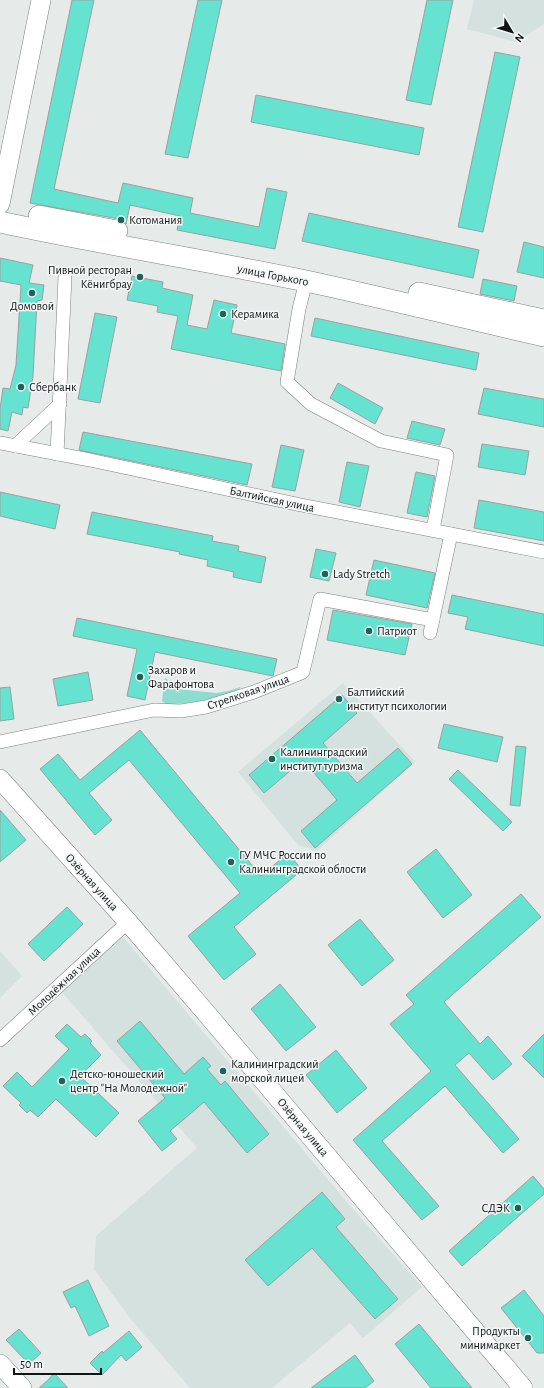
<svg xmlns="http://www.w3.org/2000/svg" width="544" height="1388" viewBox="0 0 544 1388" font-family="'Alegreya Sans',sans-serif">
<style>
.built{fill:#d4e1df;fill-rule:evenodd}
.green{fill:#8cdccf}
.building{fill:#66e2d0;stroke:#9ca09f}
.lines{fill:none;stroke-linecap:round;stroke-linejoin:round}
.street-casing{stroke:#7d807f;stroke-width:14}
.secondary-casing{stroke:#7d807f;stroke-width:20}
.primary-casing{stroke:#7d807f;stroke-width:22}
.street{stroke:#fff;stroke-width:13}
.secondary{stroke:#fff;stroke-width:19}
.primary{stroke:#fff;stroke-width:21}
.poi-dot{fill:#1a645a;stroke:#f3f7f7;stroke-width:1.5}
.labels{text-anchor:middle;stroke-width:3;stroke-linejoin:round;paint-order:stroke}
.poi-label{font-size:12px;fill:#121313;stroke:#f3f7f7;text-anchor:start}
.street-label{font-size:12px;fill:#121313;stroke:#f3f7f7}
</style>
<rect width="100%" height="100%" fill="#e6eae9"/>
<!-- built -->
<g class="built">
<polygon points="474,0 544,0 544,24 516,42 467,29"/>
<polygon points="343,683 415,762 317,851 298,845 238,772"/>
<path d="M123,937L346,1201L422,1287L363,1338L350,1323L272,1388H190L129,1317L94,1269L96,1236L197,1148L61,991ZM140,1022L184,1074L203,1057L211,1066L207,1069L221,1085L225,1081L269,1134L247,1153L204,1102L183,1119L117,1041ZM322,1192L345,1219L336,1227L398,1298L375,1319L312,1248L268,1286L245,1260Z"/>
<polygon points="0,951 22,976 0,998"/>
</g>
<!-- green -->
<path class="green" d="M165,678L168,680L167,688L216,693L228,691L240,687L241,688C216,699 193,704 166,704L162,701Z"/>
<!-- building -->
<g class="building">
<polygon points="72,0 94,0 54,189 118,203 123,183 193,198 190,213 259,227 267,188 287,192 275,249 177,230 180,216 130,205 126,224 119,219 30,203"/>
<polygon points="198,0 222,0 188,158 165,154"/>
<polygon points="427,0 453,0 431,105 406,100"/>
<polygon points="495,52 520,57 483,232 458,227"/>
<polygon points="256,95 424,128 419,155 251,122"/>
<polygon points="309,213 479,250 473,278 302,241"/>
<polygon points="524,242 544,247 544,278 517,272"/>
<polygon points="0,258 33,265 29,283 44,285 42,300 37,301 33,376 28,408 23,407 22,415 12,412 8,431 0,429 0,409 3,388 10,389 16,365 21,285 0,281"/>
<polygon points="132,276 163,282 162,288 193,295 187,325 207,329 214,300 237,305 231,333 285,344 281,371 171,349 178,316 157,312 158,306 127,300"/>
<polygon points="483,279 517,286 514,301 480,294"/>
<polygon points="95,313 117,317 100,403 78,399"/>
<polygon points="315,318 479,353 476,370 311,336"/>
<polygon points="338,383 383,408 375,424 330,398"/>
<polygon points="484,388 544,399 544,427 478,414"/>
<polygon points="412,421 445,429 440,445 407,438"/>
<polygon points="83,432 252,464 247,485 79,450"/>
<polygon points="482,444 529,451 525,475 478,467"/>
<polygon points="281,445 304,450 295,491 272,487"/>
<polygon points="347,462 369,466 360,507 339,502"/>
<polygon points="416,472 435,476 427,517 407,513"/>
<polygon points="0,492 60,505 55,529 0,516"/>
<polygon points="479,500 544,512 544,541 474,528"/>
<polygon points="92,512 213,536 212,541 239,546 238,551 266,557 261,583 233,577 234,572 207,566 208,560 179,554 180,552 87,534"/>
<polygon points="316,549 336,553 329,581 310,577"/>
<polygon points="374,560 435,573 427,608 366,595"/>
<polygon points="452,595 544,614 544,646 465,629 468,617 448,613"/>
<polygon points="333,610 412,624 405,655 327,640"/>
<polygon points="77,618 277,659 273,676 155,652 145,700 127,696 137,649 73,636"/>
<polygon points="88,672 93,700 58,706 53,679"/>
<polygon points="10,687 14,719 0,721 0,688"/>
<polygon points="342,695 357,713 323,743 357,783 398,748 412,764 315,848 301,831 337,800 303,760 264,793 249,775"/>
<polygon points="444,724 503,737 497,762 438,748"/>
<polygon points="140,730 261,876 288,853 302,870 234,927 256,954 224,980 188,936 240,893 129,760 89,793 112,820 95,835 40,769 58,754 80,780"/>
<polygon points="516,746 526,747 520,806 510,805"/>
<polygon points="458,770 512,822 503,831 449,779"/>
<polygon points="0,810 26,840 0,862"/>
<polygon points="436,849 472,895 443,918 407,872"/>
<polygon points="521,894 541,917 444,1002 480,1044 488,1036 512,1064 493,1080 469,1053 455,1065 519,1139 503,1153 445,1086 382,1141 439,1206 422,1220 353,1140 431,1071 390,1024 414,1004 406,995"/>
<polygon points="67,907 83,924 44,961 28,944"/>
<polygon points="360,919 394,960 362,986 328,945"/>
<polygon points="280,984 316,1027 286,1051 251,1009"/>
<polygon points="140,1021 184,1074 203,1057 211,1066 207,1069 221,1085 225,1081 269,1134 247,1153 204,1102 170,1131 177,1139 162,1151 138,1121 165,1098 117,1041"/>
<polygon points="67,1024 81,1037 85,1034 92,1041 90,1043 101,1055 80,1076 119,1113 96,1137 56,1099 38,1117 30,1110 27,1113 19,1105 21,1103 3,1086 17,1072 32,1087 69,1049 55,1036"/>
<polygon points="544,1034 544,1078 522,1056"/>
<polygon points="336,1050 367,1088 337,1113 306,1075"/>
<polygon points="533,1176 544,1189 544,1194 462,1266 449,1251"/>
<polygon points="322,1192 345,1219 336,1227 398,1299 375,1319 312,1248 268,1286 245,1260"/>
<polygon points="88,1280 109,1326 89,1336 75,1306 71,1308 63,1292"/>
<polygon points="524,1290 544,1316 544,1353 537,1353 501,1308"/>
<polygon points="419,1324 472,1388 431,1388 408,1360 395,1344"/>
<polygon points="19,1329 41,1353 29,1364 6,1340"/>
<polygon points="129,1331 142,1347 126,1361 121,1355 102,1375 90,1363 102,1351 103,1353"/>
<polygon points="355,1355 374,1381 365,1388 311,1388"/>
<polygon points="54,1373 68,1388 39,1388 49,1379"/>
</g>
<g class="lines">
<defs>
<g id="street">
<polyline points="306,281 299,309 287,382 311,404 381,441 447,455 433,530"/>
<polyline points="0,443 90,460 301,505 544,552"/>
<polyline points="15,446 60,404"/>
<polyline points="57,454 65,277"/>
<polyline points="430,633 451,534"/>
<polyline points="0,742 154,710 181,711 206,707 254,692 301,673 303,672 320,599 433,620"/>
<polyline points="0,1040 128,922"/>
</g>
<g id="secondary">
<polyline points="0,204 41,0"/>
<polyline points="0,779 128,922 207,1014 523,1388"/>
<polyline points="0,1364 22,1388"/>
</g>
<g id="primary">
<polyline points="39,216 117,231"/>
<path d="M0,222C102,244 204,260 306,281C385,298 465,318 544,336"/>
<polyline points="419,293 544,320"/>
</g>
</defs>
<!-- street casing -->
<use href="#street" class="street-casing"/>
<!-- secondary casing -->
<use href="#secondary" class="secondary-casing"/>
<!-- primary casing -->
<use href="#primary" class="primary-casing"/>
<!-- street -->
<use href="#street" class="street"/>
<!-- secondary -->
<use href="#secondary" class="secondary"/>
<!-- primary -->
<use href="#primary" class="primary"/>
</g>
<!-- markers -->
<g class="poi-dot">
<circle cx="121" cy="220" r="4"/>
<circle cx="140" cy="277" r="4"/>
<circle cx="32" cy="293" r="4"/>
<circle cx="223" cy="314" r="4"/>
<circle cx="21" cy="387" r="4"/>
<circle cx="325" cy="574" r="4"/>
<circle cx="369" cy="631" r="4"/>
<circle cx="140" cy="677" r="4"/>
<circle cx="339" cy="699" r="4"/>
<circle cx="272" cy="759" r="4"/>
<circle cx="231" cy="862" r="4"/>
<circle cx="223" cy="1071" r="4"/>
<circle cx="62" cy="1081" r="4"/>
<circle cx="518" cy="1208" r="4"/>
<circle cx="528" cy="1338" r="4"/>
</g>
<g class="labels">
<!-- poi labels -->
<g class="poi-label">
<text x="129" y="224">Котомания</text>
<text x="132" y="274" text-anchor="end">Пивной ресторан<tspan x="132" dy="14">Кёнигбрау</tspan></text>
<text x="32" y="310" text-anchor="middle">Домовой</text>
<text x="231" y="318">Керамика</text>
<text x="29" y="391">Сбербанк</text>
<text x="333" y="578">Lady Stretch</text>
<text x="377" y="635">Патриот</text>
<text x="148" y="674">Захаров и<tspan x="148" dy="14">Фарафонтова</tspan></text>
<text x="347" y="696">Балтийский<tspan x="347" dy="14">институт психологии</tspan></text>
<text x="280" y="756">Калининградский<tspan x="280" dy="14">институт туризма</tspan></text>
<text x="239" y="859">ГУ МЧС России по<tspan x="239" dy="14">Калининградской облости</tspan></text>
<text x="231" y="1068">Калининградский<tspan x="231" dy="14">морской лицей</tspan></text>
<text x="70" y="1078">Детско-юношеский<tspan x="70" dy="14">центр "На Молодежной"</tspan></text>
<text x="510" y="1212" text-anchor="end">СДЭК</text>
<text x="520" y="1335" text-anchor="end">Продукты<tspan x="520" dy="14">минимаркет</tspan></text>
</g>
<!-- street labels -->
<g class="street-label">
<text transform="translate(273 275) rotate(11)" y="4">улица Горького</text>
<text transform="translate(272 499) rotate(12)" y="4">Балтийская улица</text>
<text transform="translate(248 692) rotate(-19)" y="4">Стрелковая улица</text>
<text transform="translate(92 882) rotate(48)" y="4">Озёрная улица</text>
<text transform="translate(64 981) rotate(-43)" y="4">Молодёжная улица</text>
<text transform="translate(303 1127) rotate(50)" y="4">Озёрная улица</text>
</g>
</g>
<!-- north arrow -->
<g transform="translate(512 32) rotate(128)" stroke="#f3f7f7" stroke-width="3" paint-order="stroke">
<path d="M0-3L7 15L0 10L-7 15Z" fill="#121313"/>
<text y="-6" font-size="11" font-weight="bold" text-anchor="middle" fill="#121313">N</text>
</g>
<!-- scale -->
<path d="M14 1368v6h87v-6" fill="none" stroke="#121313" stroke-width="2"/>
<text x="20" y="1368" font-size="12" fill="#121313" stroke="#f3f7f7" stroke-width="3" paint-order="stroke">50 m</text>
</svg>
